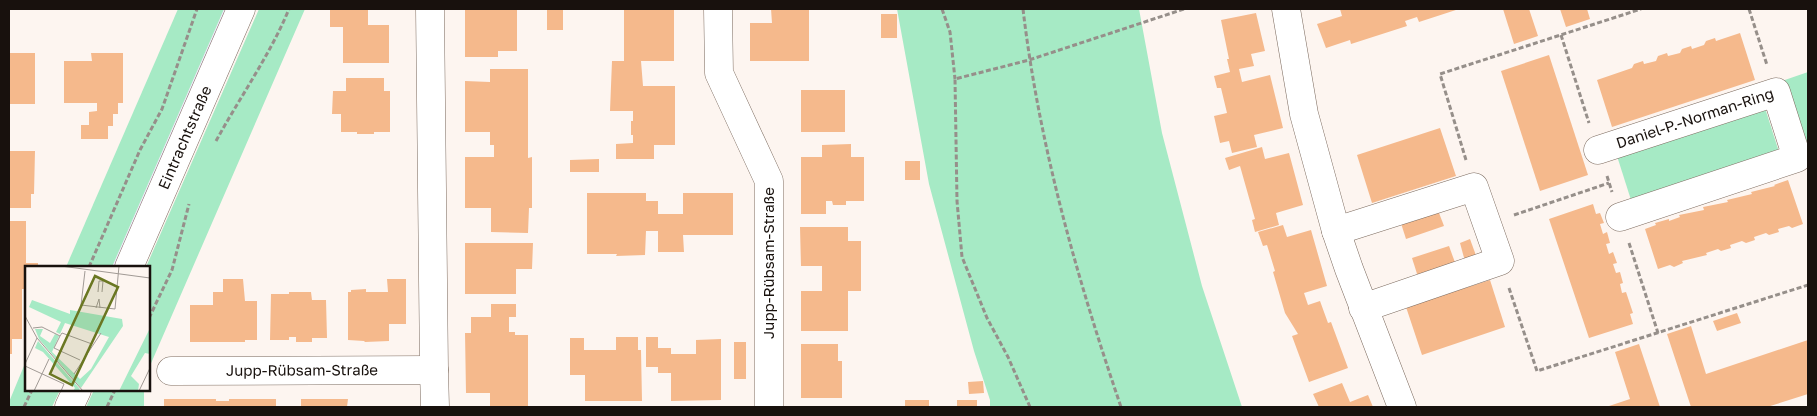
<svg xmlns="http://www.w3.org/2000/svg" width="1817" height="416" viewBox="0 0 1817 416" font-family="'Golos Text',sans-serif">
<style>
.industrial{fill:#f2e8fe}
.green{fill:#a6eac5}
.building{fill:#f5b98c}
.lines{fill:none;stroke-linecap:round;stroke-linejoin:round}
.street-casing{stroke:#7d6c60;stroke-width:29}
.path{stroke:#968f8a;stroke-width:3;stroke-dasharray:5 2.5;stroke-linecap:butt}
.street{stroke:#fff;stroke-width:28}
.labels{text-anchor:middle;stroke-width:4;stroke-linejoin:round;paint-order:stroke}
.street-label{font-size:15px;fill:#18110d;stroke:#fff}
.inset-road{fill:none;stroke:#a19a95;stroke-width:1}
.view{fill:#6a7722;fill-opacity:0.15;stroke:#6a7722;stroke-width:2.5}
.inset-edge{fill:none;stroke:#18110d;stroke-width:2.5}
</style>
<rect width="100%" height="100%" fill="#fdf5f0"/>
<!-- industrial -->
<polygon class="industrial" points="224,9 230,9 118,267 112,267"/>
<!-- green -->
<g class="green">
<polygon points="178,9 224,9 112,267 66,267"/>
<polygon points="259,9 305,9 149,368 149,267 146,267"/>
<polygon points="897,9 1139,9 1162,133 1202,286 1242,407 990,407 990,400 974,351 929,184"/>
<polygon points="1808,72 1808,164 1779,82"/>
<polygon points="1765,108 1779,152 1631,200 1617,156"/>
<polygon points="26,361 26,390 60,390 52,407 9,407 9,402"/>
<polygon points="94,390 144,390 144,407 86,407"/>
</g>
<!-- building -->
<g class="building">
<polygon points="330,9 368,9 368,25 389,25 389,63 343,63 343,27 330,27"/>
<polygon points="465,9 517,9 517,51 498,51 498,57 465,57"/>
<rect x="547" y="9" width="16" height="21"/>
<polygon points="624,9 674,10 674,61 641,61 643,86 675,86 675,145 654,145 654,159 616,159 616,144 633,143 633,135 631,135 631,121 633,121 633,111 610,111 612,61 624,61"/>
<polygon points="771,9 809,9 809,61 750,61 750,23 772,23"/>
<polygon points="1340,9 1459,9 1419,22 1417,17 1405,21 1407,26 1351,44 1350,40 1326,48 1317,24 1342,16"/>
<polygon points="1503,9 1529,9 1538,36 1514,44"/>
<polygon points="1560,9 1587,9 1590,19 1566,27"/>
<polygon points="1256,13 1265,51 1251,54 1254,66 1239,69 1242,82 1270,75 1283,128 1254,135 1257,147 1232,153 1229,141 1220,143 1214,116 1227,113 1221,88 1217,88 1214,76 1230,72 1227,59 1229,59 1221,20"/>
<rect x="881" y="14" width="16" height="24"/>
<polygon points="1740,33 1755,80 1612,127 1597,80 1632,68 1634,64 1643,61 1644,64 1656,61 1658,56 1667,53 1668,56 1680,53 1682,49 1691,46 1692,49 1704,45 1706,41 1715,38 1716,41"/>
<rect x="9" y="53" width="26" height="51"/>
<polygon points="91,53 123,53 123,103 118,103 118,114 113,114 113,126 108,126 108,139 81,139 81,125 89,125 89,112 97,111 97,103 64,103 64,61 92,61"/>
<polygon points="1549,55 1588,175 1540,191 1501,71"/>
<polygon points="490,69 528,69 528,158 532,157 532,208 529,208 528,233 491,232 491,208 465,208 465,157 494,157 494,145 490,145 490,132 465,132 465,81 490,82"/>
<polygon points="346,78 384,78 384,91 390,91 390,132 374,132 374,134 357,134 357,132 341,132 341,114 332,114 333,91 346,91"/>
<rect x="801" y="90" width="44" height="42"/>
<polygon points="1440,128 1456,176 1372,203 1357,155"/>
<polygon points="851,144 851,157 864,157 864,201 846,201 846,205 833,205 832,201 826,201 826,214 801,214 801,157 822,157 822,145"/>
<polygon points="1262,147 1265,159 1289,153 1303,205 1276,213 1279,225 1255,232 1252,220 1255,219 1240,166 1229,170 1225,158"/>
<polygon points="9,151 35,151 34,194 31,194 31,208 9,208"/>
<polygon points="599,159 599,172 570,172 570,160"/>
<rect x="905" y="161" width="15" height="19"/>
<polygon points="1788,180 1803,224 1792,228 1789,226 1778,229 1779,232 1769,235 1766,233 1754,237 1755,240 1746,243 1742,241 1730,245 1731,248 1721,251 1718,249 1706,253 1707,255 1682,261 1683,263 1674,267 1670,265 1658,269 1645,229 1656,225 1655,223 1669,219 1669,221 1680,217 1679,215 1704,210 1703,207 1728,202 1727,200 1752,194 1751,192 1775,186 1774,185"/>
<polygon points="587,193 646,193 646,201 658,201 658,214 683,214 683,193 733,193 733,235 683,235 684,252 658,252 658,231 646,231 645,255 616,256 617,254 587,254"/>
<polygon points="1593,204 1596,214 1600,213 1604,223 1600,224 1603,234 1607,232 1610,243 1606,244 1609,254 1613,252 1617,263 1613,264 1616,273 1620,272 1623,283 1620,284 1622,293 1626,292 1633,313 1630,314 1633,324 1589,338 1549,219"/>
<polygon points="1436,205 1444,226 1406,239 1399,217"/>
<polygon points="9,221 26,221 26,263 38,263 38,267 26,267 26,289 22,289 22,339 12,339 12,354 9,354"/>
<polygon points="1283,225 1287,237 1311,230 1327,286 1304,293 1308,305 1320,301 1328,323 1331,322 1348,368 1309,382 1292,336 1298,334 1285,313 1273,272 1275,271 1267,245 1263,246 1258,232"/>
<polygon points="800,227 848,227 848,241 861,241 861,291 848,291 848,331 801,331 801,291 822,291 822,266 801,266"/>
<polygon points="1470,239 1478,261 1466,265 1460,243"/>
<polygon points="465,243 533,243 532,269 516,269 516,294 465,294"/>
<polygon points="1449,246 1457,268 1419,280 1412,258"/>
<polygon points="223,279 243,279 245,301 257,301 257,340 245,340 245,342 190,342 190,305 213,305 213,292 223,292"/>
<polygon points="387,279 406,279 406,324 389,324 389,341 365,342 364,341 348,340 348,292 351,292 351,290 366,289 366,292 388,292"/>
<polygon points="1490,280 1505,327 1422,355 1406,307"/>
<polygon points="289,292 311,292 312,300 326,300 327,338 312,338 312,342 296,342 296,337 289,337 289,340 270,340 271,294 289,294"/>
<polygon points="491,304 516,304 516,317 509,317 509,332 515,332 515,335 528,335 528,407 490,407 490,393 466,393 465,333 471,333 471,317 491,317"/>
<polygon points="1737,313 1741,323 1717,331 1713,321"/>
<polygon points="1691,326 1706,374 1808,340 1808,394 1767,407 1691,407 1667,334"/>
<polygon points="616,337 638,337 638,350 641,350 642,401 585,401 585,375 570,375 570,338 584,338 584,350 616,350"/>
<polygon points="646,337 658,337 658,348 671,348 671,354 696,354 696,340 721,339 721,400 671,401 671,373 658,373 658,367 646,367"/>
<rect x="734" y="342" width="12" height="37"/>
<polygon points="801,344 838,344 838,361 842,361 842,398 801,398"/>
<polygon points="1639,344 1660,407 1606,407 1630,399 1615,352"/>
<polygon points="983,381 984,393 969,394 968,382"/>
<polygon points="1342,383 1350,402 1368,395 1373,407 1319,407 1313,394"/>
<polygon points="164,399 216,399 216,401 229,401 229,399 276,399 276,407 164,407"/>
<polygon points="301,399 348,399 347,407 301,407"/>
<rect x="905" y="400" width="24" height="7"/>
<rect x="957" y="400" width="20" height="7"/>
</g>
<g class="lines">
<defs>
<g id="street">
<polyline points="430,9 434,370"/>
<polyline points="718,9 719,73 769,181 769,407"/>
<polyline points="1286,9 1304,114 1336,231 1349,269 1402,407"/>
<path id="s1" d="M1598,150L1776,92L1797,158L1620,217"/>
<polyline points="1336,231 1474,187 1500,261 1363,308"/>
<path id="s2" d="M129,267L241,9"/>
<path id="s3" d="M171,371L434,370L435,407"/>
<polyline points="69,407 77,390"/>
</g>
</defs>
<!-- street casing -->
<use href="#street" class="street-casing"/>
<!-- path -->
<g class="path">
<polyline points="942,9 950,32 955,79"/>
<path d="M1023,9C1039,145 1077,278 1121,407"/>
<polyline points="1749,9 1767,65"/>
<polyline points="1561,35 1589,123"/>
<path d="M216,141C240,97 270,55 289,9"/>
<polyline points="1466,160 1440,74 1641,9"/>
<polyline points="1607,176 1612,192"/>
<polyline points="1514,215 1609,183"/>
<polyline points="1629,243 1658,333"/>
<polyline points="89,267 140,150 162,109 197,9"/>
<polyline points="1509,288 1537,371 1808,285"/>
<polyline points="149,318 172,270 189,204"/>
<polyline points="24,407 32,390"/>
<polyline points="107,407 115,390"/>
<polyline points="1030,407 1008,357 987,318 962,257 957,201 955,79 1029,60 1184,9"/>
</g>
<!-- street -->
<use href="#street" class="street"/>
</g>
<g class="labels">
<!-- street labels -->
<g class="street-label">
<text dy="5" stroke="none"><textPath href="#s1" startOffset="102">Daniel-P.-Norman-Ring</textPath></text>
<text dy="5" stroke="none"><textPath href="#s2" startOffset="141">Eintrachtstraße</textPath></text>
<text transform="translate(769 263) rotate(-90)" y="5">Jupp-Rübsam-Straße</text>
<text dy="5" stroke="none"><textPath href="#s3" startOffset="131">Jupp-Rübsam-Straße</textPath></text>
</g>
</g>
<!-- overview -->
<g transform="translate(25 266)">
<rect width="125" height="125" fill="#fdf5f0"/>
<path d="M7,34L45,48V44L97,53L98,60L56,122L14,73L10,63H18L15,70L25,77L30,68L34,70L27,86L55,113L66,103L84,71L40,57L35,68L31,66L36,56L4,41ZM125,62V88L120,87L106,110L114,118L113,125H94ZM13,75L55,123L53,125H48L50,122L18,86L10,82Z" fill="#a6eac5"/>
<path class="inset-road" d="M36,0L125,12M60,5L56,39L90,43L94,0M73,26L74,15H78L77,26M71,42L74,33L75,42M0,50L12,72L58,125M8,62L17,61L35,70L37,67L67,78M35,70L29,82L55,94M0,98L12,72M0,100L39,118L36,125M49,108L76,67M9,125L24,93M114,125L125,102"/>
<path class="view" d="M70,10L93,21L47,119L25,108Z"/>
<rect width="125" height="125" class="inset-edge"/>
</g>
<!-- border -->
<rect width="1817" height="416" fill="none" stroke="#18110d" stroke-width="20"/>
</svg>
